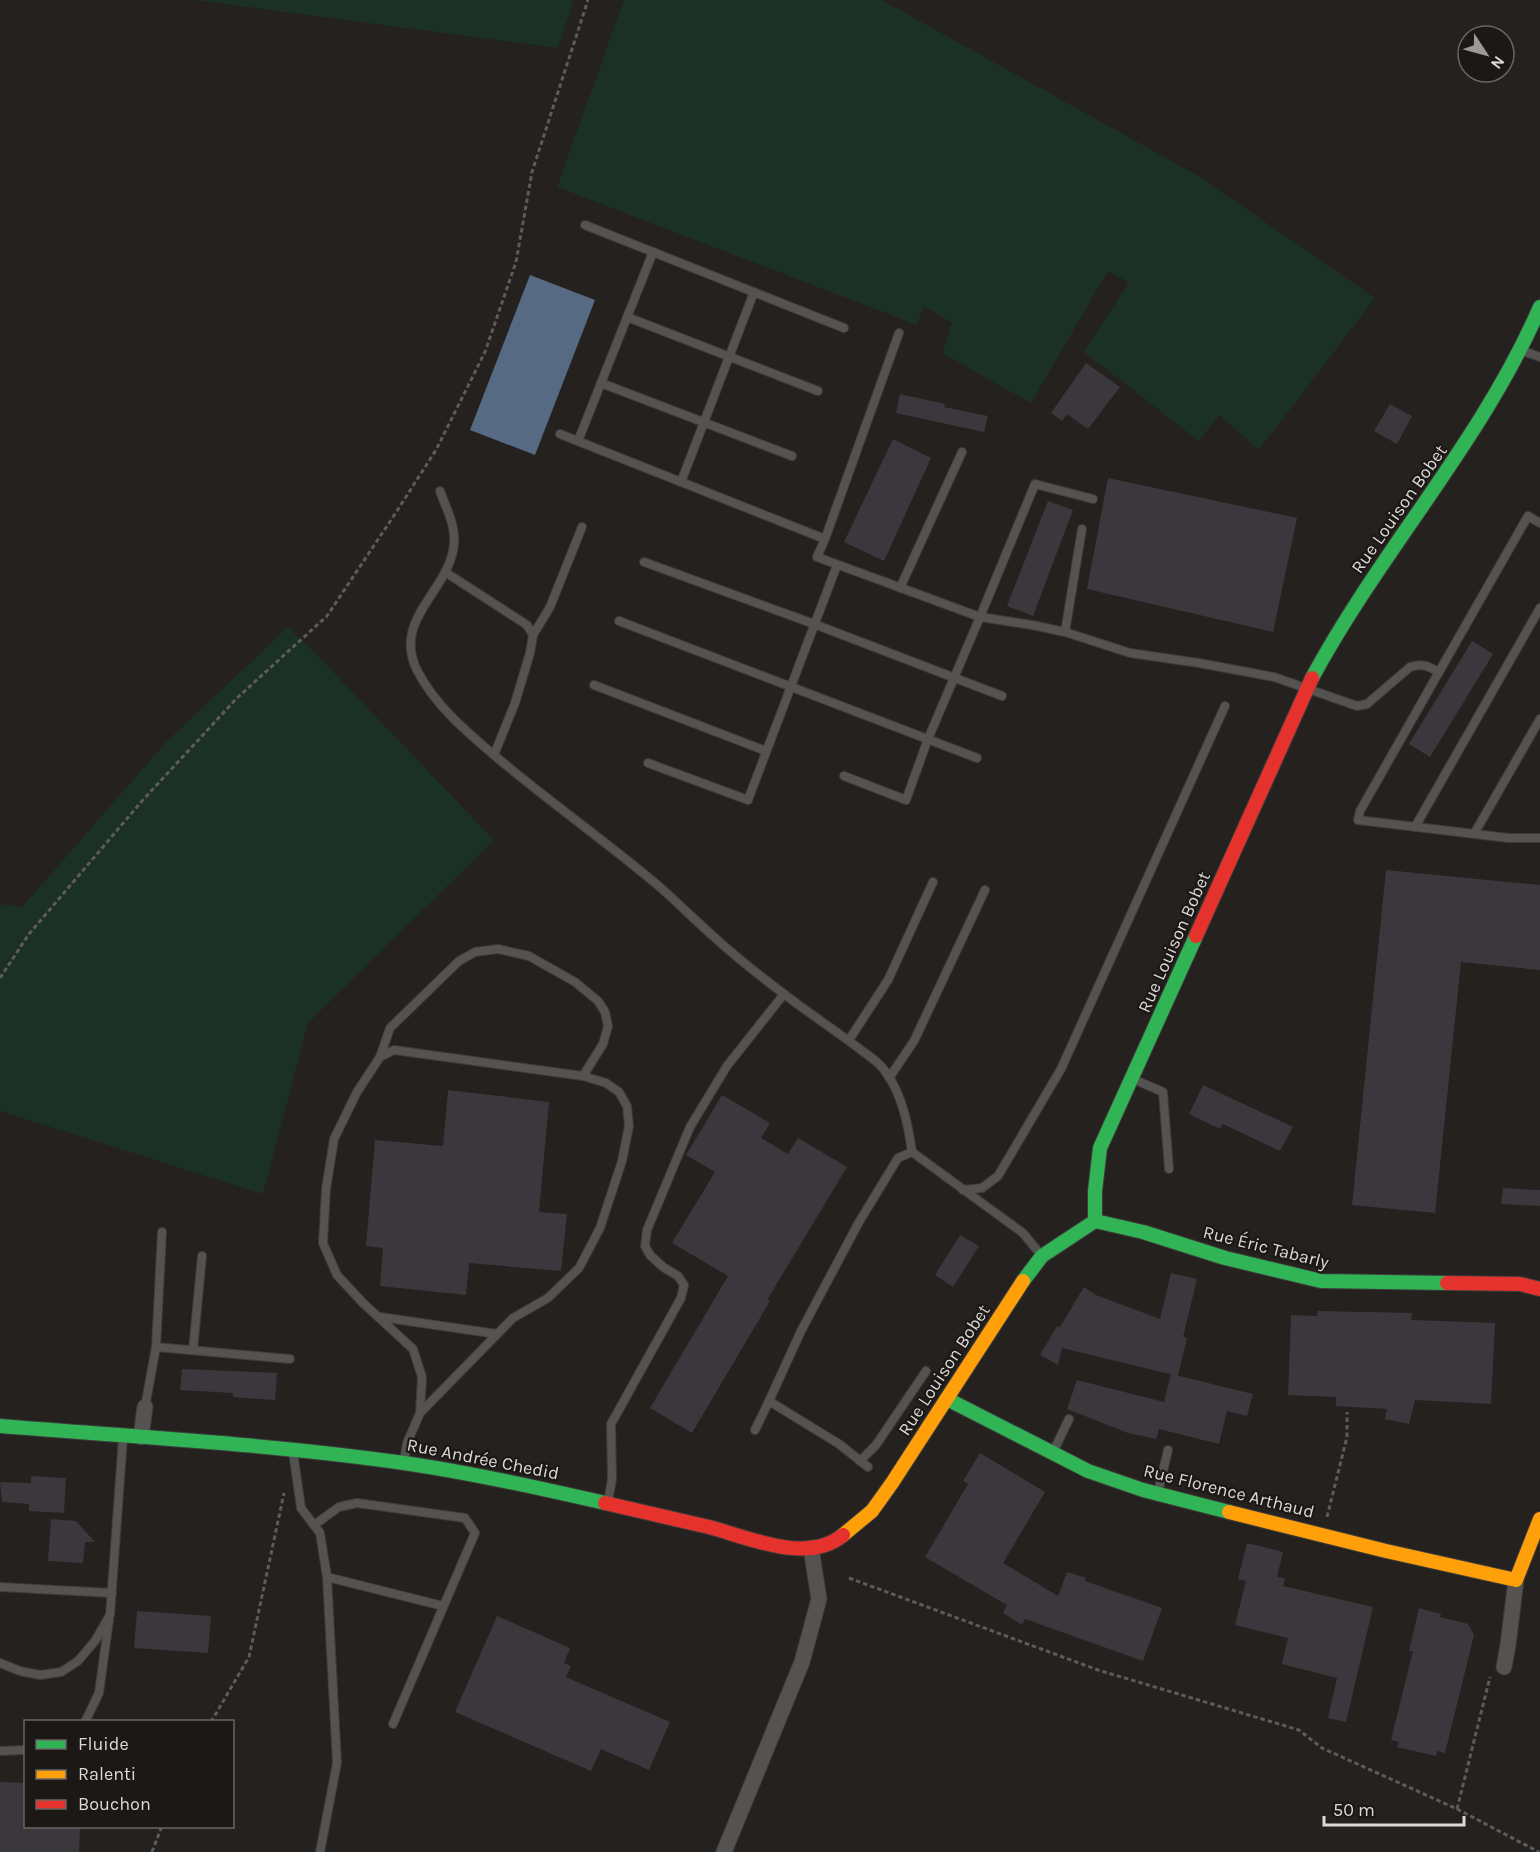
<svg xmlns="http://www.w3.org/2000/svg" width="1540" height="1852" viewBox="0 0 1540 1852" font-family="Karla,sans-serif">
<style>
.green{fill:#1c3126}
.water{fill:#576a83}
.building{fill:#3b383d}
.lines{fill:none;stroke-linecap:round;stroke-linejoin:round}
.lane-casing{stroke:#3e3c3a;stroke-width:10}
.street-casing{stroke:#3e3c3a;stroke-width:17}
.fast-casing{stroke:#3e3c3a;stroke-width:16}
.slow-casing{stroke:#3e3c3a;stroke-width:16}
.jam-casing{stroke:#3e3c3a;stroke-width:16}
.path{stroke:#5d5c5a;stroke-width:3;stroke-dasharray:4.5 3;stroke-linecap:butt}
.lane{stroke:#555352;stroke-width:8}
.street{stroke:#555352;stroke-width:15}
.fast{stroke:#30b455;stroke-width:14}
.slow{stroke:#ff9f0a;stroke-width:14}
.jam{stroke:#e5322d;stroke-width:14}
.labels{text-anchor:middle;stroke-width:4.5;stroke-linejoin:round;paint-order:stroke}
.street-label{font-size:18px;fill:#dcdad8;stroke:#1b1815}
</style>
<rect width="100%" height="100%" fill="#24211f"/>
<!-- green -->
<g class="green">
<polygon points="196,0 574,0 558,48"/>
<polygon points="624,0 882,0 1200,177 1375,298 1259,450 1219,415 1199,441 1084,352 1129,282 1108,271 1031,403 942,353 952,323 924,306 917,325 557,187"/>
<polygon points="288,627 317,655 494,840 308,1023 263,1194 0,1111 0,904 22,907 167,741"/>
</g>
<!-- water -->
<polygon class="water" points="530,275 595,300 535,455 470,430"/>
<!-- building -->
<g class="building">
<polygon points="1086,363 1120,387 1088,429 1067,414 1062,421 1051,413"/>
<polygon points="900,394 945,404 944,407 988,416 984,432 896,413"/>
<polygon points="1390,404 1412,416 1397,444 1374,431"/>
<polygon points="893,439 931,458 884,561 844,542"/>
<polygon points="1108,478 1297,518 1273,632 1087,589"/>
<polygon points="1048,501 1073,510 1033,616 1007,606"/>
<polygon points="1472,641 1493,654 1430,757 1409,744"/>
<polygon points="1386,870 1540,885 1540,970 1461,962 1435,1213 1352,1205"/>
<polygon points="1203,1085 1293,1127 1280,1151 1223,1124 1220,1129 1189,1114"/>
<polygon points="448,1090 549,1102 539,1212 567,1214 561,1271 469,1263 466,1295 380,1286 383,1248 366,1246 375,1140 443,1146"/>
<polygon points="722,1095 770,1123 761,1138 788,1154 798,1138 847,1167 767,1300 770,1301 692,1433 650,1408 728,1276 672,1243 715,1172 686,1155"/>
<polygon points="1503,1188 1540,1190 1540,1206 1501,1204"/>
<polygon points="960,1235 979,1246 953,1287 935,1275"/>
<polygon points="1171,1273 1197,1279 1183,1337 1187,1338 1178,1376 1062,1348 1058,1365 1040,1355 1057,1326 1060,1327 1084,1287 1096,1295 1160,1319"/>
<polygon points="1318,1311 1412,1313 1411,1320 1495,1323 1491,1404 1415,1400 1409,1424 1385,1419 1387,1409 1336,1406 1336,1397 1288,1395 1291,1315 1317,1316"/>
<polygon points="182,1369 277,1373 275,1400 233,1397 233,1393 180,1390"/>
<polygon points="1171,1374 1253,1394 1247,1416 1227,1411 1219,1444 1159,1429 1156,1439 1128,1433 1067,1409 1077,1380 1164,1402"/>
<polygon points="980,1453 1045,1492 1003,1563 1058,1596 1067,1572 1086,1578 1085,1581 1162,1608 1143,1661 1025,1619 1022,1625 1003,1613 1007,1605 925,1557 968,1484 963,1481"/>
<polygon points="31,1476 66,1478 64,1513 29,1511 29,1504 2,1502 0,1482 31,1483"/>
<polygon points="51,1519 76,1521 95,1542 85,1542 83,1563 48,1561"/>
<polygon points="1247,1543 1283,1552 1277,1577 1285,1578 1283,1586 1373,1607 1346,1722 1328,1718 1337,1678 1282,1664 1288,1638 1235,1625 1246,1581 1238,1579"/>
<polygon points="1419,1608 1441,1614 1440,1617 1468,1624 1474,1635 1445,1753 1437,1751 1436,1756 1397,1747 1399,1742 1391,1740 1413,1651 1409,1651"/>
<polygon points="137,1611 211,1616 208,1653 134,1648"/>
<polygon points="497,1616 570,1648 564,1663 571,1666 566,1677 670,1722 649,1770 601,1749 591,1771 455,1712"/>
<polygon points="0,1782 26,1783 26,1827 80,1827 79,1852 0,1852"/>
</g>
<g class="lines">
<defs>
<g id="lane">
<polyline points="585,225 844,328"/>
<polyline points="627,317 818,391"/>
<polyline points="1523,351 1540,357"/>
<polyline points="601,383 792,456"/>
<polyline points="560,434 825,539 899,333"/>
<polyline points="578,441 653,252"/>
<polyline points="681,482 754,292"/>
<path d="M440,491C446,508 456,526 454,544C450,591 390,620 418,672C435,705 466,731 494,755C548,801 607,842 661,888C679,904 696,921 714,937C736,957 760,976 784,994C810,1014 836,1031 861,1050C869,1056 880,1063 885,1071C902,1094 908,1124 912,1152"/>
<path d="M1082,529L1065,632L1130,653L1199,663L1274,677L1357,706L1367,704L1410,667C1422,663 1428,666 1439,672L1360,811L1358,820L1508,838H1540"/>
<polyline points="825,539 817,557 980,617 1035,484 1093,499"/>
<polyline points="644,562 814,624 1002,696"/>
<polyline points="445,572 527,625 533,635 530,653 515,703 494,755"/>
<polyline points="900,588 962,452"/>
<polyline points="619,621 977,758"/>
<polyline points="533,635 550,607 582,527"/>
<polyline points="1439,672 1528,516 1540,523"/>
<polyline points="594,685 766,751"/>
<polyline points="648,763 748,800 837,565"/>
<polyline points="844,776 906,800 928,739 980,617 1032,625 1065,632"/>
<polyline points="1415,827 1540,608"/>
<polyline points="1474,834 1540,719"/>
<polyline points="849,1040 888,980 933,882"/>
<polyline points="380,1057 390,1028 459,961 475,952 498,949 529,956 575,982 598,1001 605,1012 608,1026 603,1044 583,1076"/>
<polyline points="889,1078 914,1041 985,890"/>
<polyline points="1133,1079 1163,1092 1169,1169"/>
<polyline points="963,1190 982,1188 998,1176 1061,1069 1225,706"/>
<polyline points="380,1317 497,1334"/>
<polyline points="156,1347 290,1359"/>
<polyline points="193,1350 202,1256"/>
<polyline points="769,1401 801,1331 859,1222 898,1158 912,1152 1023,1233 1041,1255"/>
<polyline points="145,1407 156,1347 162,1232"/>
<polyline points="755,1430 769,1401 839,1444 868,1467"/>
<polyline points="293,1452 301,1508 320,1533 327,1577 337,1763 320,1852"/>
<polyline points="1053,1452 1069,1419"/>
<polyline points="404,1461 407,1443 420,1413 513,1318 548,1298 579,1268 600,1228 622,1161 629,1126 627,1106 619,1092 606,1083 583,1076 394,1050 380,1057 357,1092 334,1139 326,1189 323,1243 337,1275 363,1303 413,1349 422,1377 420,1413"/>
<polyline points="860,1461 876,1445 926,1371"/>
<polyline points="1158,1492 1168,1450"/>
<polyline points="608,1502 612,1479 611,1424 681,1298 684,1285 678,1276 663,1267 650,1255 645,1246 647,1230 690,1127 727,1066 784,994"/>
<polyline points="314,1525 339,1507 357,1503 465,1518 475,1533 393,1724"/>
<polyline points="327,1577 443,1606"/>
<polyline points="0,1587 112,1593"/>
<polyline points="0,1663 20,1671 40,1675 61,1672 78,1661 95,1641 110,1615 123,1438"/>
<polyline points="85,1722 99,1693 109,1620"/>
<polyline points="0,1751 26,1750"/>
</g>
<g id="street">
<polyline points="141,1437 145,1407"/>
<polyline points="1504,1667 1508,1645 1516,1580"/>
<polyline points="724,1852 802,1662 819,1599 811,1548"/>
</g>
<g id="fast">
<path d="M1312,678C1381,550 1482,441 1540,307"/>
<polyline points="1095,1221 1095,1191 1100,1148 1196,936"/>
<polyline points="1095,1221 1143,1232 1225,1258 1321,1281 1447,1283"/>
<polyline points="1023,1281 1042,1256 1095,1221"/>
<polyline points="947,1399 1088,1471 1143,1490 1229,1512"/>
<path d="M0,1426C135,1437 271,1444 404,1463C472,1473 539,1488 605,1503"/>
</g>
<g id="slow">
<polyline points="1229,1512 1386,1551 1516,1580 1540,1519"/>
<polyline points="843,1535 872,1511 892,1483 1023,1281"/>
</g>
<g id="jam">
<polyline points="1196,936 1312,678"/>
<polyline points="1447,1283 1520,1284 1540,1289"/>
<path d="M605,1503C640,1511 675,1519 709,1527C747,1537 807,1565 843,1535"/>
</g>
</defs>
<!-- lane casing -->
<use href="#lane" class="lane-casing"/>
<!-- street casing -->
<use href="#street" class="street-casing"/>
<!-- fast casing -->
<use href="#fast" class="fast-casing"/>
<!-- slow casing -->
<use href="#slow" class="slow-casing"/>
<!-- jam casing -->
<use href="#jam" class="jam-casing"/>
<!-- path -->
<g class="path">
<polyline points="0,978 29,934 142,801 237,698 327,616 393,517 436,450 485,352 516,262 532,172 588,0"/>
<polyline points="1327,1517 1347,1437 1347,1412"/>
<polyline points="849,1578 1098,1670 1299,1730 1322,1748 1457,1809 1539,1852"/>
<polyline points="211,1722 249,1657 284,1493"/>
<polyline points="1457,1809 1490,1677"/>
<polyline points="152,1852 162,1826"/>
</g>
<!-- lane -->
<use href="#lane" class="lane"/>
<!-- street -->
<use href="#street" class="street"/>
<!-- fast -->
<use href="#fast" class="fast"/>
<!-- slow -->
<use href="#slow" class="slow"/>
<!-- jam -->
<use href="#jam" class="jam"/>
</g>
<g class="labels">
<!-- street labels -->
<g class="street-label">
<text transform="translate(1399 509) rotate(-55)" y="6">Rue Louison Bobet</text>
<text transform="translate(1174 942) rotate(-66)" y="6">Rue Louison Bobet</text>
<text transform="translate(1266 1247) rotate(14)" y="6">Rue Éric Tabarly</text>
<text transform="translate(944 1370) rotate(-57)" y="6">Rue Louison Bobet</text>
<text transform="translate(483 1459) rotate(11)" y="6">Rue Andrée Chedid</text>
<text transform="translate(1229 1491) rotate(14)" y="6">Rue Florence Arthaud</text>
</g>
</g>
<!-- legend -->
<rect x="24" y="1720" width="210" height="108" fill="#1b1815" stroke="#686663" stroke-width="1.5"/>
<rect x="36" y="1740" width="30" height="9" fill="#30b455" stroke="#686663" stroke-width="1.5"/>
<text x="78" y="1750" font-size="18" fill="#dcdad8">Fluide</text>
<rect x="36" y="1770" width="30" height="9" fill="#ff9f0a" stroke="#686663" stroke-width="1.5"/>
<text x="78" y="1780" font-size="18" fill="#dcdad8">Ralenti</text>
<rect x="36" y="1800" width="30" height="9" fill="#e5322d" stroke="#686663" stroke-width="1.5"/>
<text x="78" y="1810" font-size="18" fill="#dcdad8">Bouchon</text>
<!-- north arrow -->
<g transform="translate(1486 54) rotate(126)"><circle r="28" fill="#1b1815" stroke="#686663" stroke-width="1.5"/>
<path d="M0-4.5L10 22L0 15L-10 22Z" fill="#9c9997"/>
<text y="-9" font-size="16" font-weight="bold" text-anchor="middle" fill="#dcdad8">N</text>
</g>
<!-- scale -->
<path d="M1324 1816v9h140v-9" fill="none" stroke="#dcdad8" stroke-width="3"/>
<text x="1333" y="1816" font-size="18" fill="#dcdad8" stroke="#1b1815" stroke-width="4.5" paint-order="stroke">50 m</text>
</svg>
